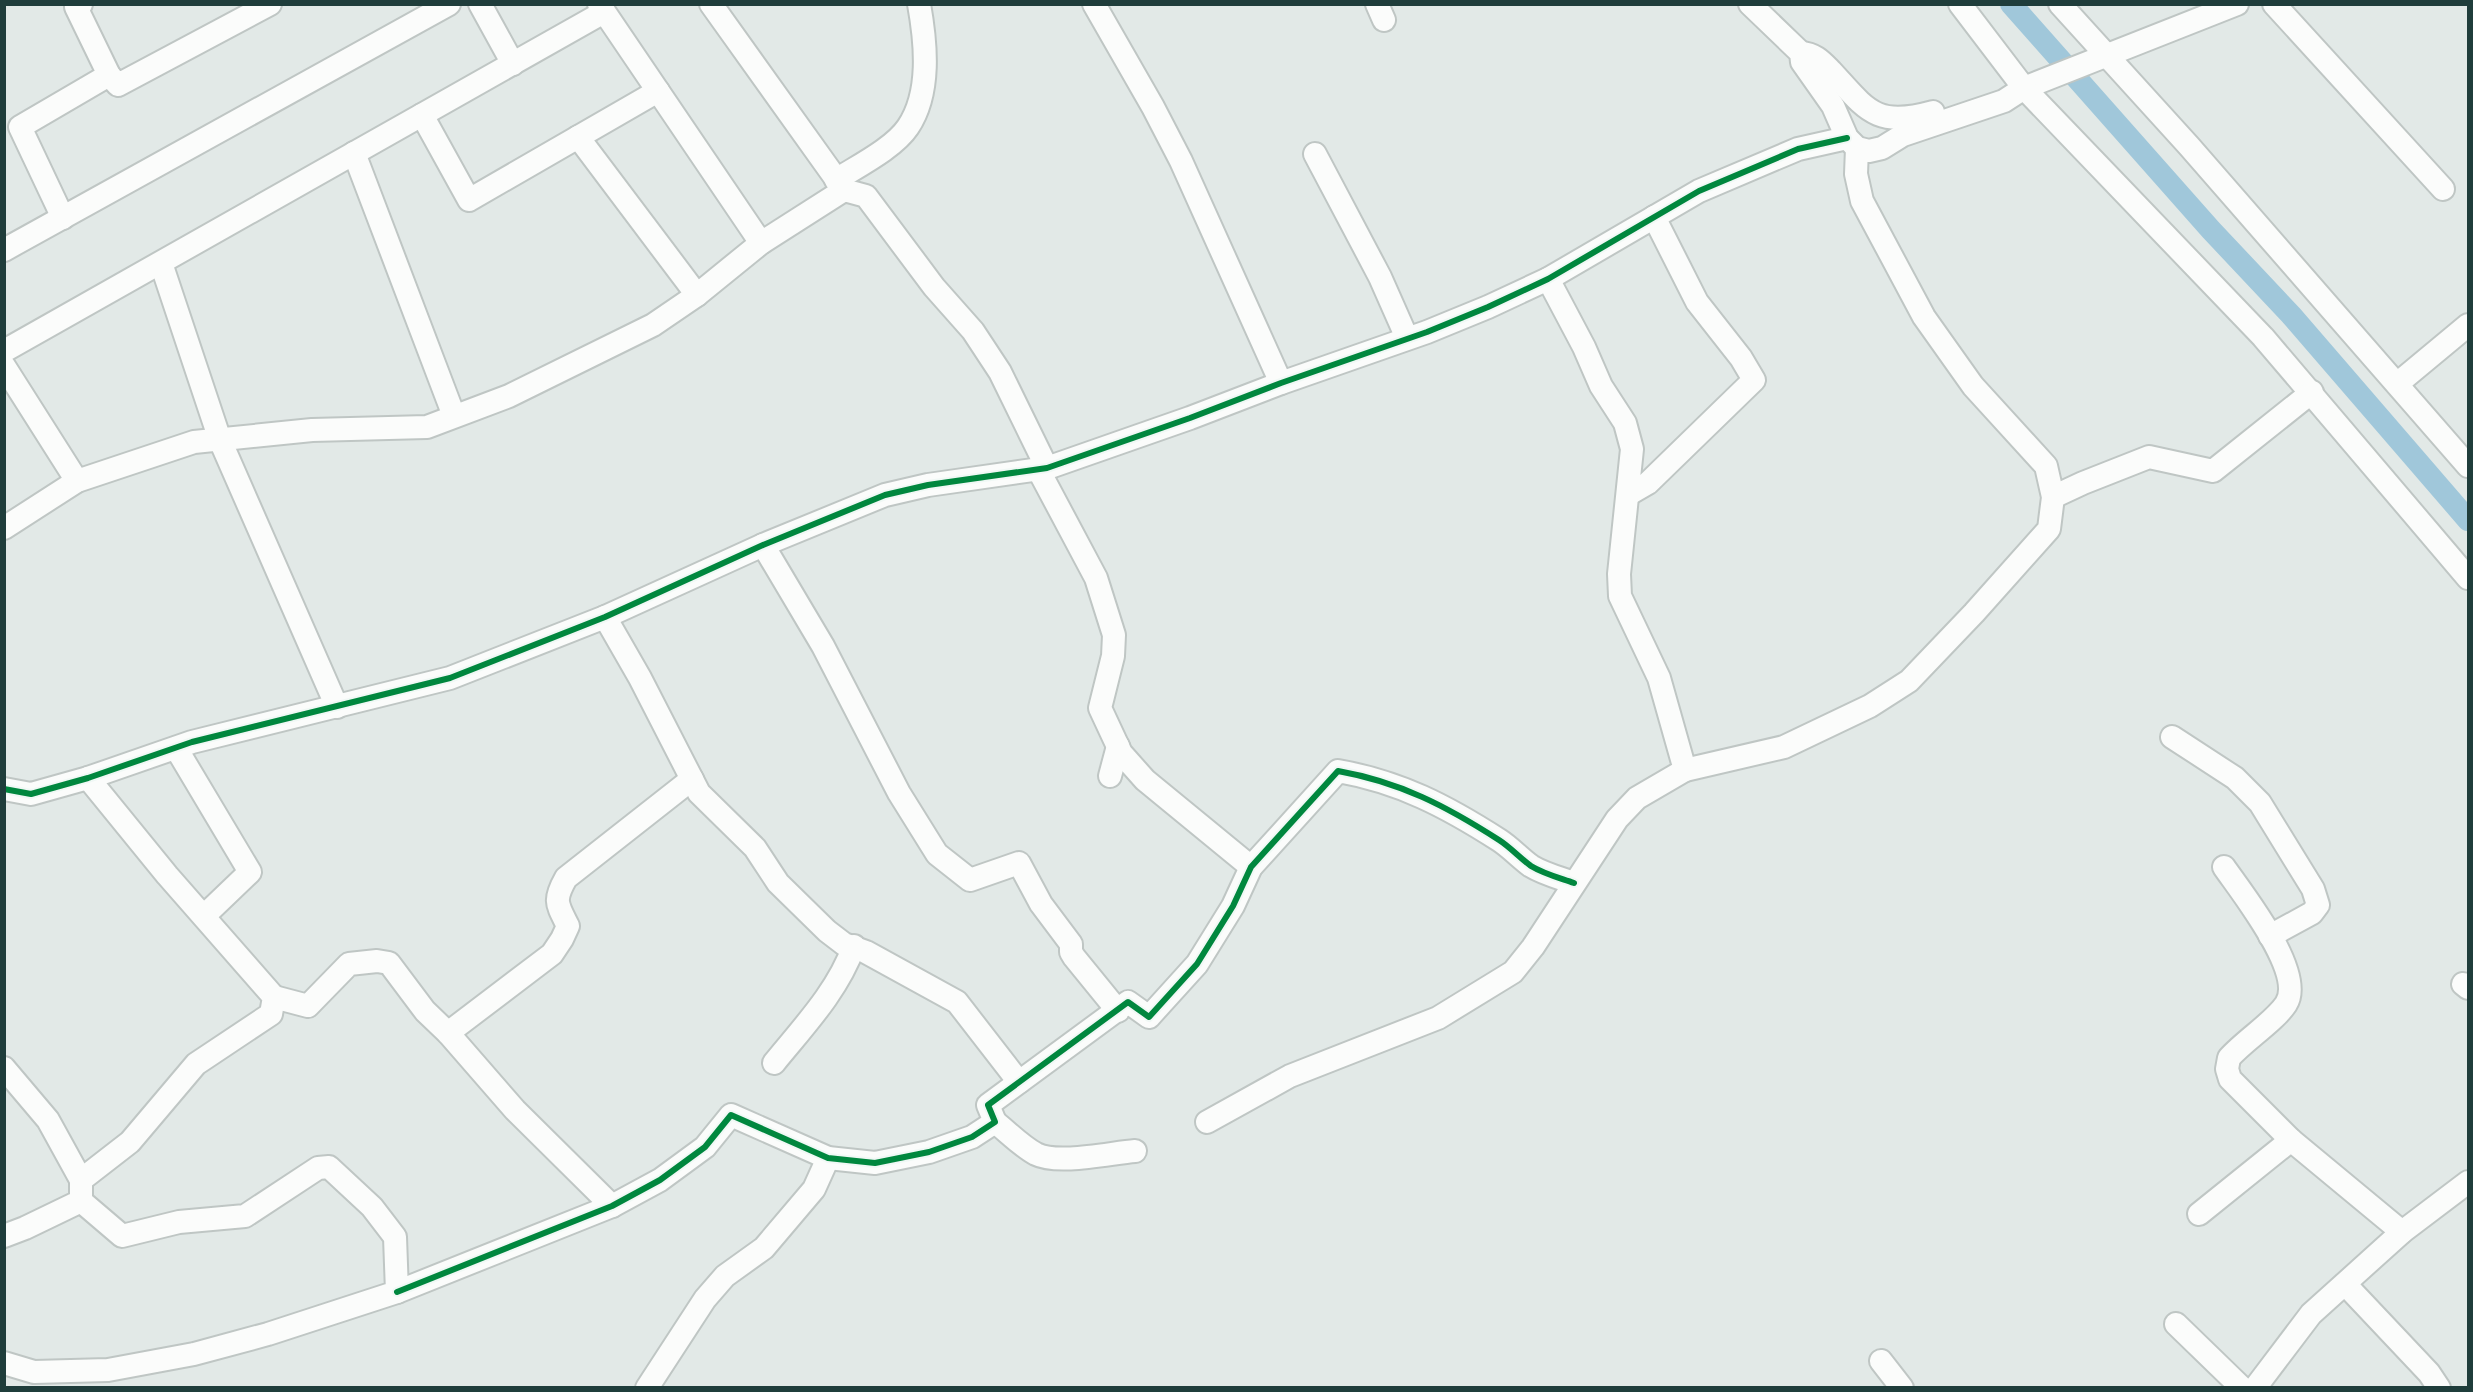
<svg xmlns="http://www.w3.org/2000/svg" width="2473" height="1392" viewBox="0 0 2473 1392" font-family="Montserrat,sans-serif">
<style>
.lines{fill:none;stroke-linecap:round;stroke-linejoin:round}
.canal{stroke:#a0c7da;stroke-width:22}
.minor-casing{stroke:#bfc6c4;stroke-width:26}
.minor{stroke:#fbfcfb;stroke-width:22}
.cycleway-casing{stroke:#f0f8f5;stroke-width:10}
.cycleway{stroke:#00873e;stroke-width:6}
</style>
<rect width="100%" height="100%" fill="#e2e9e7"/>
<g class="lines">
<!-- canal -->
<polyline class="canal" points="2011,4 2211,230 2291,315 2468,520"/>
<defs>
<g id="minor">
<polyline points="480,4 513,64"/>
<polyline points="599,4 761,243"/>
<polyline points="711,4 844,190"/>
<polyline points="1094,4 1153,107 1181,161 1281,383"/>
<polyline points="1377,4 1384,20"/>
<polyline points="1750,4 1801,53 1802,62 1833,106 1847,138 1857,148 1869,151 1882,148 1903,135 2004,101 2024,88 2237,4"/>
<polyline points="1960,4 2024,88 2263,337 2468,578"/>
<polyline points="2060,4 2189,146 2468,466"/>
<polyline points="2274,4 2443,189"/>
<path d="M1801,53C1815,54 1821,61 1831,71C1867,110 1875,128 1933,112"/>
<polyline points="109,75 118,85 270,4"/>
<polyline points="422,115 469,200 658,91"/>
<polyline points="578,137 697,295"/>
<polyline points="354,153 454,416"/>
<polyline points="1315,154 1380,277 1407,338"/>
<path d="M836,180C858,166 894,148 908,127C931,93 926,43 919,4"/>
<polyline points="63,218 20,127 109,75 76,7 81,4"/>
<polyline points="4,250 449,4"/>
<polyline points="161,263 220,440 337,707"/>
<polyline points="4,351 604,12"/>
<polyline points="4,366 77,481"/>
<polyline points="2397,384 2468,325"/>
<polyline points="1038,469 1096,578 1114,635 1113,656 1100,708 1121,753 1145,780 1251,867"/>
<polyline points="1629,494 1648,483 1754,380 1741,358 1697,302 1654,217"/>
<polyline points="2053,497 2083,483 2149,457 2213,471 2312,392"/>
<polyline points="4,528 77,481 194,442 312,430 427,427 509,396 653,325 697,295 761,243 844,190 866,196 934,287 973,331 1000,372 1047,468"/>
<polyline points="763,545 823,646 899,793 937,854 970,880 1019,863 1041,904 1071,944 1071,952 1074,957 1118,1011"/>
<polyline points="605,617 640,678 699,793 755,848 778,883 827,931 844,944 866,952 957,1002 1019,1082"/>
<polyline points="2172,737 2235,778 2260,803 2313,889 2318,905 2312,913 2270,936"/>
<polyline points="176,748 250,872 204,916"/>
<polyline points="1685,770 1784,747 1870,706 1909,681 1974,613 2049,529 2053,497 2046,466 1973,386 1924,317 1862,201 1856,174 1857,148"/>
<polyline points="1110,776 1118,746"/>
<polyline points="4,789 31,794 88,778 192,742 450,678 605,617 763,545 885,495 928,485 1047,468 1190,418 1281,383 1427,332 1488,307 1548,279 1699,191 1798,149 1847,138"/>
<path d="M2224,867C2242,893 2306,973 2286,1004C2274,1022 2245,1040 2229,1058L2227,1069L2230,1079L2291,1140L2402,1232"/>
<polyline points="2463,984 2468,988"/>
<polyline points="274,997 308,1006 349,964 377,961 389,963 425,1011 448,1033 515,1110 612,1206"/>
<path d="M448,1033L552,954L562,939L568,926C557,904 553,901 566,878L692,779"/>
<path d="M774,1063C804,1026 837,992 854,946"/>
<polyline points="4,1068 48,1120 81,1180 81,1201 25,1228 4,1236"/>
<path d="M995,1122C1008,1132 1021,1146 1036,1154C1058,1165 1110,1153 1135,1151"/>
<polyline points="1207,1122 1290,1076 1438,1018 1513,972 1533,947 1617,819 1637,798 1685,770 1659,678 1620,596 1619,574 1632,449 1625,423 1601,386 1584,347 1548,279"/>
<polyline points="81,1180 130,1142 196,1064 271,1014 274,997 167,875 88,778"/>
<polyline points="2199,1214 2291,1140"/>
<polyline points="2345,1284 2429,1373 2439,1388"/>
<path d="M397,1292L612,1206L660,1180L705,1147L731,1115L828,1158L875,1163L929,1152L972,1137L995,1122L988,1105L1128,1002L1149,1017L1197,964L1233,906L1251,867L1338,771C1400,782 1446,806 1499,840C1510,847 1520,858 1531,866C1544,874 1560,878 1574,883"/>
<polyline points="2176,1324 2242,1388"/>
<polyline points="1881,1361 1902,1388"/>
<polyline points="4,1363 34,1372 108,1370 194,1354 268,1334 397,1292 395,1237 372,1207 329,1167 318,1168 245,1216 179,1222 122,1236 81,1201"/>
<polyline points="647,1388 705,1299 725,1276 764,1248 814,1189 828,1158"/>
<polyline points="2255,1388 2311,1314 2402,1232 2468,1182"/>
</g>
</defs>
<!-- minor casing -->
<use href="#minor" class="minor-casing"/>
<!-- minor -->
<use href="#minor" class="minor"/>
<defs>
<g id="cycleway">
<polyline points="4,789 31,794 88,778 192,742 450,678 605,617 763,545 885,495 928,485 1047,468 1190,418 1281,383 1427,332 1488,307 1548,279 1699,191 1798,149 1847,138"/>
<path d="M397,1292L612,1206L660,1180L705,1147L731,1115L828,1158L875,1163L929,1152L972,1137L995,1122L988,1105L1128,1002L1149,1017L1197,964L1233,906L1251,867L1338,771C1400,782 1446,806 1499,840C1510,847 1520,858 1531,866C1544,874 1560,878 1574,883"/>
</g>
</defs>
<!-- cycleway casing -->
<use href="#cycleway" class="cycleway-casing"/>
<!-- cycleway -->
<use href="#cycleway" class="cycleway"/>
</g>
<!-- border -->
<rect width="2473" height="1392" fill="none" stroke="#1f3d3b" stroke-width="12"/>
</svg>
